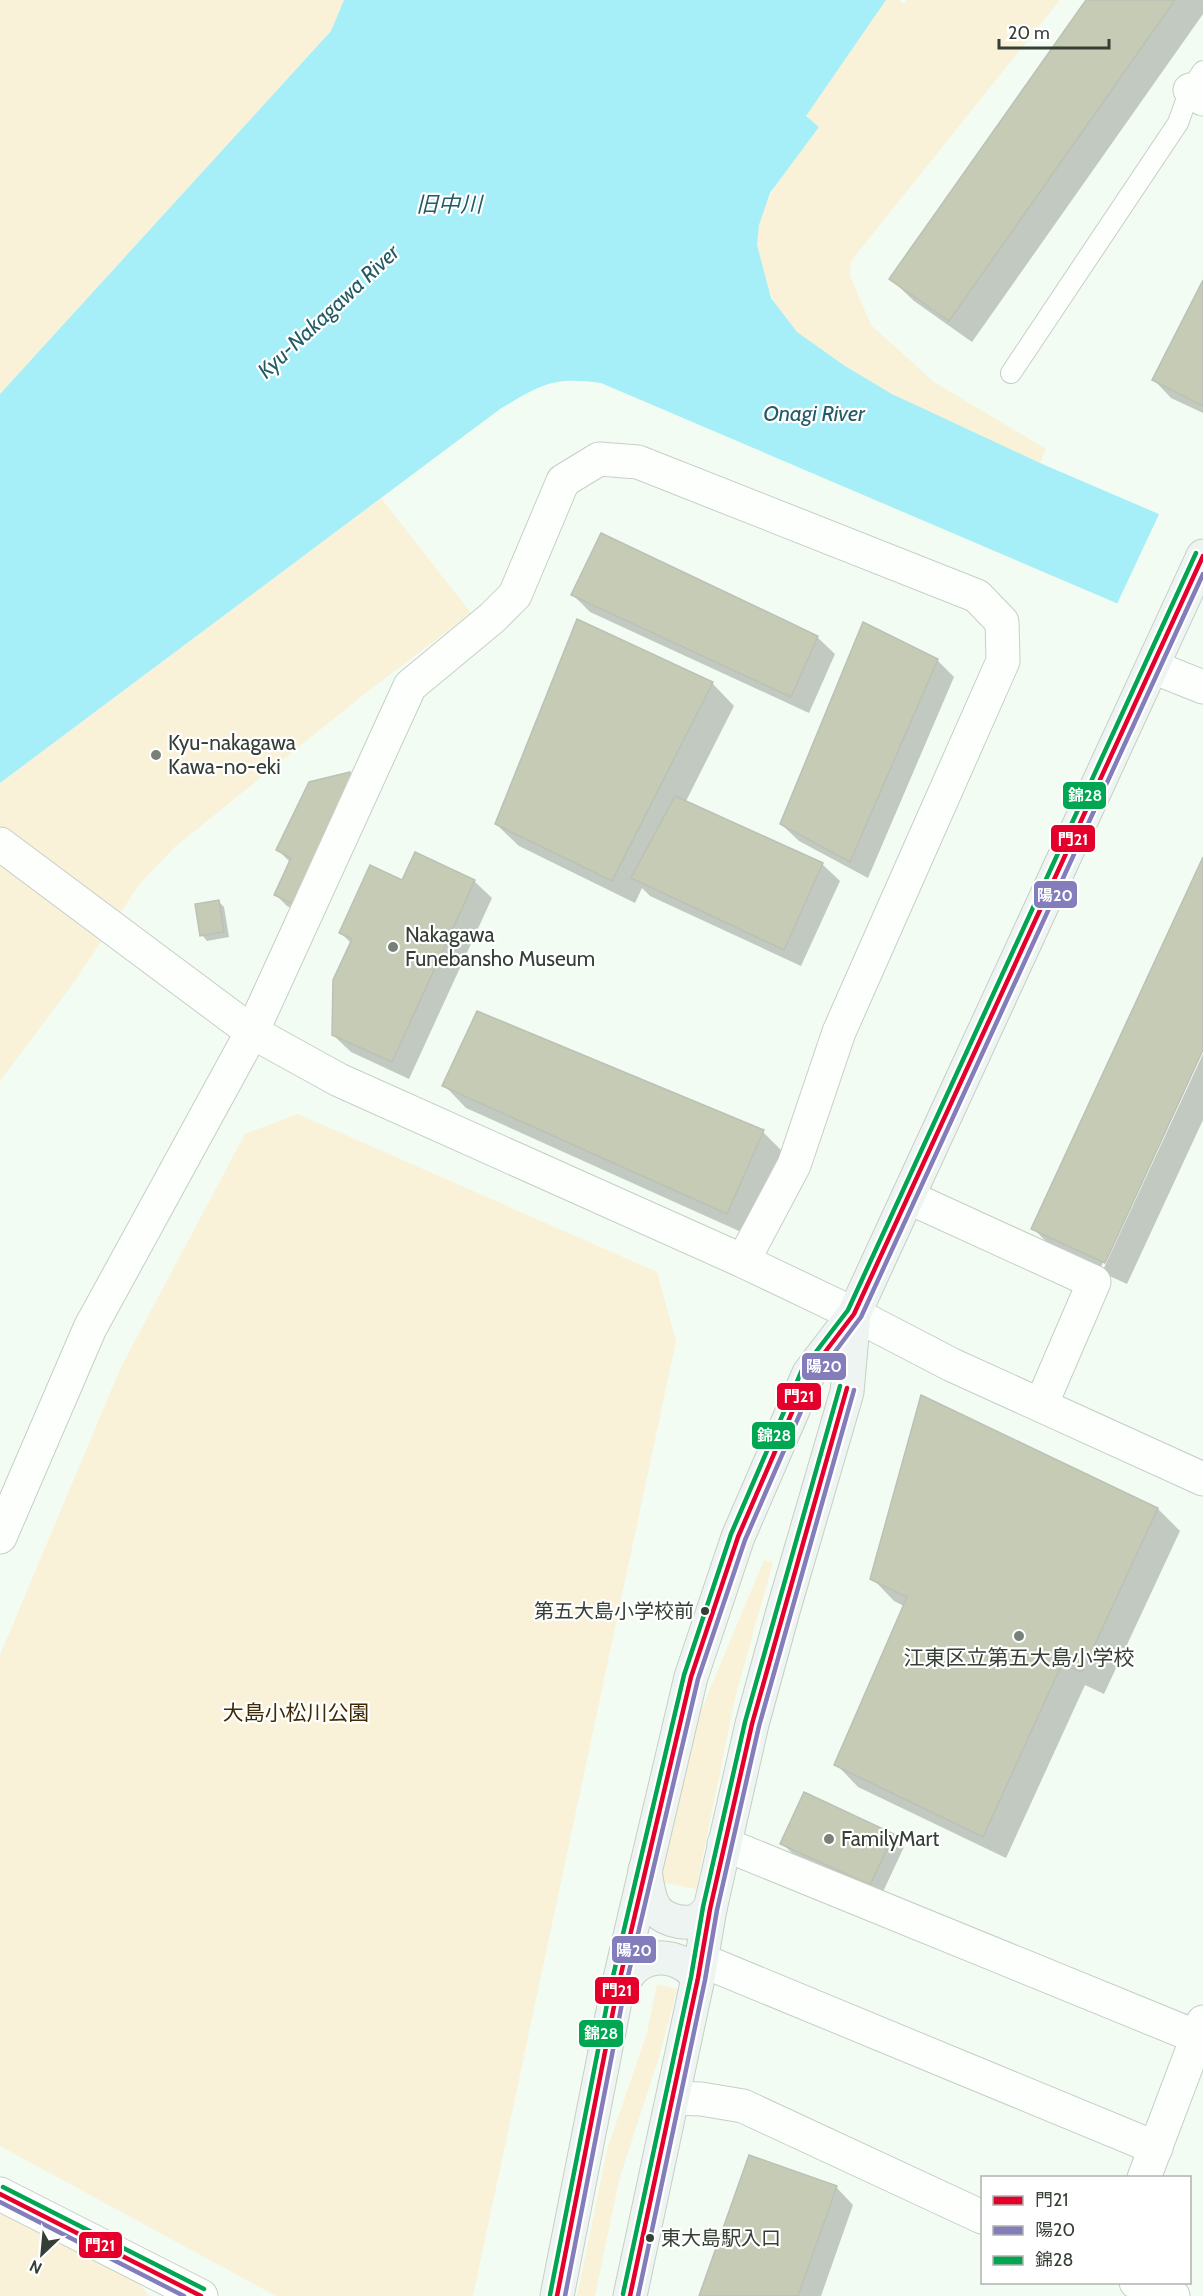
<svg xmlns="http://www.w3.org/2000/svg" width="1203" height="2296" font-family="Cabin,'Noto Sans JP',sans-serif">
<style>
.green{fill:#f9f2d9}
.water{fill:#a6eff8}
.pier{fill:#f2fcf2}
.shadow{fill:#0003}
.building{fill:#c5cbb4;stroke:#bcc1b6;stroke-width:1.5}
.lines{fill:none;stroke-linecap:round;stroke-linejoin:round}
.service-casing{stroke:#c6cfc6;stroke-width:22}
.minor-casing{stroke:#c6cfc6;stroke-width:35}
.tertiary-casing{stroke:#c6cfc6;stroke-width:35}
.secondary-casing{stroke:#c6cfc6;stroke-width:35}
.service{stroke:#fdfffd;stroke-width:20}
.minor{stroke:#fdfffd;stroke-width:33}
.tertiary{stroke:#fdfffd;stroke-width:33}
.secondary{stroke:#eef4f1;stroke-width:33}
.bus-1-casing{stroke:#fff;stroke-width:9}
.bus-2-casing{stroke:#fff;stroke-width:9}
.bus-3-casing{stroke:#fff;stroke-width:9}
.bus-1{stroke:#e4002b;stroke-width:4.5}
.bus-2{stroke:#837dbb;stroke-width:4.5}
.bus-3{stroke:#00a651;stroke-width:4.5}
.poi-dot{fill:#778177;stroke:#fff;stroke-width:2}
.bus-dot{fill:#353f35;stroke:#fff;stroke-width:2}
.labels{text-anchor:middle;stroke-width:4.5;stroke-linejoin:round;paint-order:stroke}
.bus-label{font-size:20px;fill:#353f35;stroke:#fff;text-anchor:end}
.poi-label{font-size:21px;fill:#353f35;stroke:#fff;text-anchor:start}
.park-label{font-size:21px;fill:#402c04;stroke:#fff}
.water-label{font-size:22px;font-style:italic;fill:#245c66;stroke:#fff}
.line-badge{stroke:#fff;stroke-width:2}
.badge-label{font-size:16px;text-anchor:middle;font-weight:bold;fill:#fff}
</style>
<rect width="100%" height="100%" fill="#f2fcf2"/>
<g class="green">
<path d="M0 0H344L331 31 0 394Z"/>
<path d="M886 0H899L904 4 907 0H1060L851 261 850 276 871 325 934 382 1046 449 1040 463C968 430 894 400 829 355 818 347 805 340 796 331 772 308 750 257 759 223 769 186 797 157 819 127L805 116Z"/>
<path d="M381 498 471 613 362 696 176 846 141 882 72 985 0 1081V783Z"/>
<path d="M298 1114 657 1272 676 1341 473 2296H276L0 2146V1655L121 1367 245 1134Z"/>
<path d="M764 1560 773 1563 736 1694 696 1889 660 1882 697 1720Z"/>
<path d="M657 1984 677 1989 660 2054 619 2180 595 2296H577L607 2150 647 2033Z"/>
<path d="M0 2207 125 2274 142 2287 149 2296H0Z"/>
</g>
<path class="water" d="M344 0H886L806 116 819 127 770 193 759 225 757 245 771 298 797 332 845 366 892 394 1040 463 1203 533V640L601 383C553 376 540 385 500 409L0 783V394L331 31Z"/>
<path class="pier" d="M1160 512 1203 530V643L1116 606Z"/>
<g class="shadow">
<path d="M1088 0H1203V14L972 342 914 301 891 279Z"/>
<path d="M1203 283V413L1171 398 1154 380Z"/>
<path d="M573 595 817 637 835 654 809 713 590 612Z"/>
<path d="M937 660 954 677 868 878 799 841 781 824Z"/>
<path d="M712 683 734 706 685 803 822 864 840 881 801 966 650 896 642 888 635 903 519 846 496 824Z"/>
<path d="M350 774 361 785 309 917 287 906 276 895 291 863 278 850Z"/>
<path d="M1203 860V1047L1100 1269 1103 1270 1203 1054V1120L1127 1284 1055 1251 1033 1228Z"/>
<path d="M474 881 492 898 409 1079 351 1052 333 1035 351 943 341 933 403 882Z"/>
<path d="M219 902 224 907 229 937 207 941 202 935Z"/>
<path d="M444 1085 763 1132 785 1154 750 1236 466 1108Z"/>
<path d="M1158 1509 1180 1531 1104 1694 1085 1685 1006 1858 858 1787 836 1764 904 1606 894 1601 872 1578Z"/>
<path d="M893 1835 904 1847 881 1896 794 1855 782 1843Z"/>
<path d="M836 2187 853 2205 821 2296H701Z"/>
</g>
<g class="building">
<path d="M1086 0H1175L949 321 889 279Z"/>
<path d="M1203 280V406L1152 380Z"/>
<path d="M601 533 818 636 791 697 571 595Z"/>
<path d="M577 619 713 682 612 881 495 824Z"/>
<path d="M863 622 938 659 850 862 780 824Z"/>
<path d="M350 772 349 797 297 906 274 895 291 858 276 850 309 782Z"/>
<path d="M675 796 823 863 784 950 631 878Z"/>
<path d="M415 852 475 880 392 1062 332 1035 333 980 352 939 339 933 370 865 402 880Z"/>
<path d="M1203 857V1050L1105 1263 1031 1229Z"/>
<path d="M219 900 224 932 200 936 195 904Z"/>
<path d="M477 1011 764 1130 727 1214 442 1086Z"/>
<path d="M921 1395 1158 1508 1082 1672 1062 1664 983 1837 834 1765 907 1597 870 1579Z"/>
<path d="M804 1792 894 1834 870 1885 780 1844Z"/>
<path d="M749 2155 837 2186 798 2296H699Z"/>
</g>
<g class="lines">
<defs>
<path id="service" d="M1011 373 1178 123 1190 90 1203 71"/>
<g id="minor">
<path d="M1190 90 1203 99"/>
<path d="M1153 667 1203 687"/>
<path d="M252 1032 410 686 492 618 515 595 563 481 599 459 638 462 977 596 1002 622 1003 661 839 1032 794 1165 743 1261"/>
<path d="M908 1197 1094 1282 1041 1405"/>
<path d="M854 1314 952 1365 1203 1479"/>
<path d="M724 1844 1197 2037"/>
<path d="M701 1960 1156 2148"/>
<path d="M673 2098 701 2099 743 2106 982 2217"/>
<path d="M1144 2178 1203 2022"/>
<path d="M1136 2282 1173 2296"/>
</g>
<g id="tertiary">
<path d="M0 844 252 1032 339 1080 743 1261 854 1314"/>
<path d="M0 1537 90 1328 252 1032"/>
<path d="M0 2194 201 2296"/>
</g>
<g id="secondary">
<path d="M645 1870C647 1883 648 1897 655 1908 662 1919 682 1925 695 1921 700 1919 706 1913 710 1909"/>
<path d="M617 1991C623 1983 630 1970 638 1965 659 1951 685 1959 698 1978"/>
<path d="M557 2296 617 1991 691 1677 738 1537 809 1373 854 1314 1203 556"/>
<path d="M630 2296 698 1978 710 1909 752 1724 783 1611 847 1392 854 1314"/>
</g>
</defs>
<use href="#service" class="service-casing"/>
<use href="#minor" class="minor-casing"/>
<use href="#tertiary" class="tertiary-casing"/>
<use href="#secondary" class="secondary-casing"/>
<use href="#service" class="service"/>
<use href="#minor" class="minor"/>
<use href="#tertiary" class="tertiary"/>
<use href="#secondary" class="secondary"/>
<defs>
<g id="bus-1">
<path d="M0 2194 201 2296"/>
<path d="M557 2296 617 1991 691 1677 738 1537 809 1373 854 1314 1203 556"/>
<path d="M630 2296 698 1978 710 1909 752 1724 847 1388"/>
</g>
<g id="bus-2">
<path d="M0 2202 184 2296"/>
<path d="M565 2296 624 1993 698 1679 745 1540 816 1377 861 1317 1203 574"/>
<path d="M638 2296 705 1980 717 1910 759 1726 854 1390"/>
</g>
<g id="bus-3">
<path d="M3 2187 204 2289"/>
<path d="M623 2294 691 1977 703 1907 745 1722 840 1386"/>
<path d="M550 2295 610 1989 684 1675 731 1534 802 1370 848 1310 1196 553"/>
</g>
</defs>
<use href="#bus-1" class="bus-1-casing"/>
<use href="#bus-2" class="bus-2-casing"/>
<use href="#bus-3" class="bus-3-casing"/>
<use href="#bus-1" class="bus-1"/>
<use href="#bus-2" class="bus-2"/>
<use href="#bus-3" class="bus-3"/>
</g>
<g class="poi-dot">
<circle cx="156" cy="755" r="6"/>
<circle cx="393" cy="947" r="6"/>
<circle cx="1019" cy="1636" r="6"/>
<circle cx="829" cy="1839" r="6"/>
</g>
<g class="bus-dot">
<circle cx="705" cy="1611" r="5"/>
<circle cx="650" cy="2238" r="5"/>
</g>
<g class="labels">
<g class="bus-label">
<text x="694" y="1618">第五大島小学校前</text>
<text x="661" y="2245" text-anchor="start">東大島駅入口</text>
</g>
<g class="poi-label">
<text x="168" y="750">Kyu-nakagawa<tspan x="168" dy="24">Kawa-no-eki</tspan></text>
<text x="405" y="942">Nakagawa<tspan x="405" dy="24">Funebansho Museum</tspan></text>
<text x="1019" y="1665" text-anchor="middle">江東区立第五大島小学校</text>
<text x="841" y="1846">FamilyMart</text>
</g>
<g class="park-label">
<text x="296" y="1720">大島小松川公園</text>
</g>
<g class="water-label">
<text x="449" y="212">旧中川</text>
<text transform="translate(328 311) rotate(-43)" y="8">Kyu-Nakagawa River</text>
<text x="814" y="421">Onagi River</text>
</g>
</g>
<g class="line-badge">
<rect x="1062" y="781" width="45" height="29" rx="6" fill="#00a651"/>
<rect x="1050" y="824" width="46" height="29" rx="6" fill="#e4002b"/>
<rect x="1033" y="880" width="45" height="29" rx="6" fill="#837dbb"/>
<rect x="801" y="1352" width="46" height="29" rx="6" fill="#837dbb"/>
<rect x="776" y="1382" width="46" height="29" rx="6" fill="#e4002b"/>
<rect x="751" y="1421" width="45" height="29" rx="6" fill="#00a651"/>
<rect x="611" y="1935" width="46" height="29" rx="6" fill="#837dbb"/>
<rect x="594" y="1976" width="46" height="29" rx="6" fill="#e4002b"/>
<rect x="578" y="2019" width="46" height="29" rx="6" fill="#00a651"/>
<rect x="78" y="2231" width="45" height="28" rx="6" fill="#e4002b"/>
</g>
<g class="badge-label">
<text x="1085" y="801">錦28</text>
<text x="1073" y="845">門21</text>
<text x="1055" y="901">陽20</text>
<text x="824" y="1372">陽20</text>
<text x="799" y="1402">門21</text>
<text x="774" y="1441">錦28</text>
<text x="634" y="1956">陽20</text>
<text x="617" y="1996">門21</text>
<text x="601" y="2039">錦28</text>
<text x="100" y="2251">門21</text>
</g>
<rect x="981" y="2176" width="210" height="108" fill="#ffffff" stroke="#aeb2ae" stroke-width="1.5"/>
<rect x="993" y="2196" width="30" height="9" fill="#e4002b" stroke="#aeb2ae" stroke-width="1.5"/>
<text x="1035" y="2206" font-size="18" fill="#353f35">門21</text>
<rect x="993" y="2226" width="30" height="9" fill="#837dbb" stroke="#aeb2ae" stroke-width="1.5"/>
<text x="1035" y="2236" font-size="18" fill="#353f35">陽20</text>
<rect x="993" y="2256" width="30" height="9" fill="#00a651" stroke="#aeb2ae" stroke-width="1.5"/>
<text x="1035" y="2266" font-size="18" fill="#353f35">錦28</text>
<g transform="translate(42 2254) rotate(206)" stroke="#ffffff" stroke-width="4.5" paint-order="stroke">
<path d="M0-4.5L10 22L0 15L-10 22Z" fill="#353f35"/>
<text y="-9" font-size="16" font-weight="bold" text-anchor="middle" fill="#353f35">N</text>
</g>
<path d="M999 39v9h110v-9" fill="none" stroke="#353f35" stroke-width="3"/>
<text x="1008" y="39" font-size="18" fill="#353f35" stroke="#ffffff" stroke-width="4.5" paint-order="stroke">20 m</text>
</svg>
